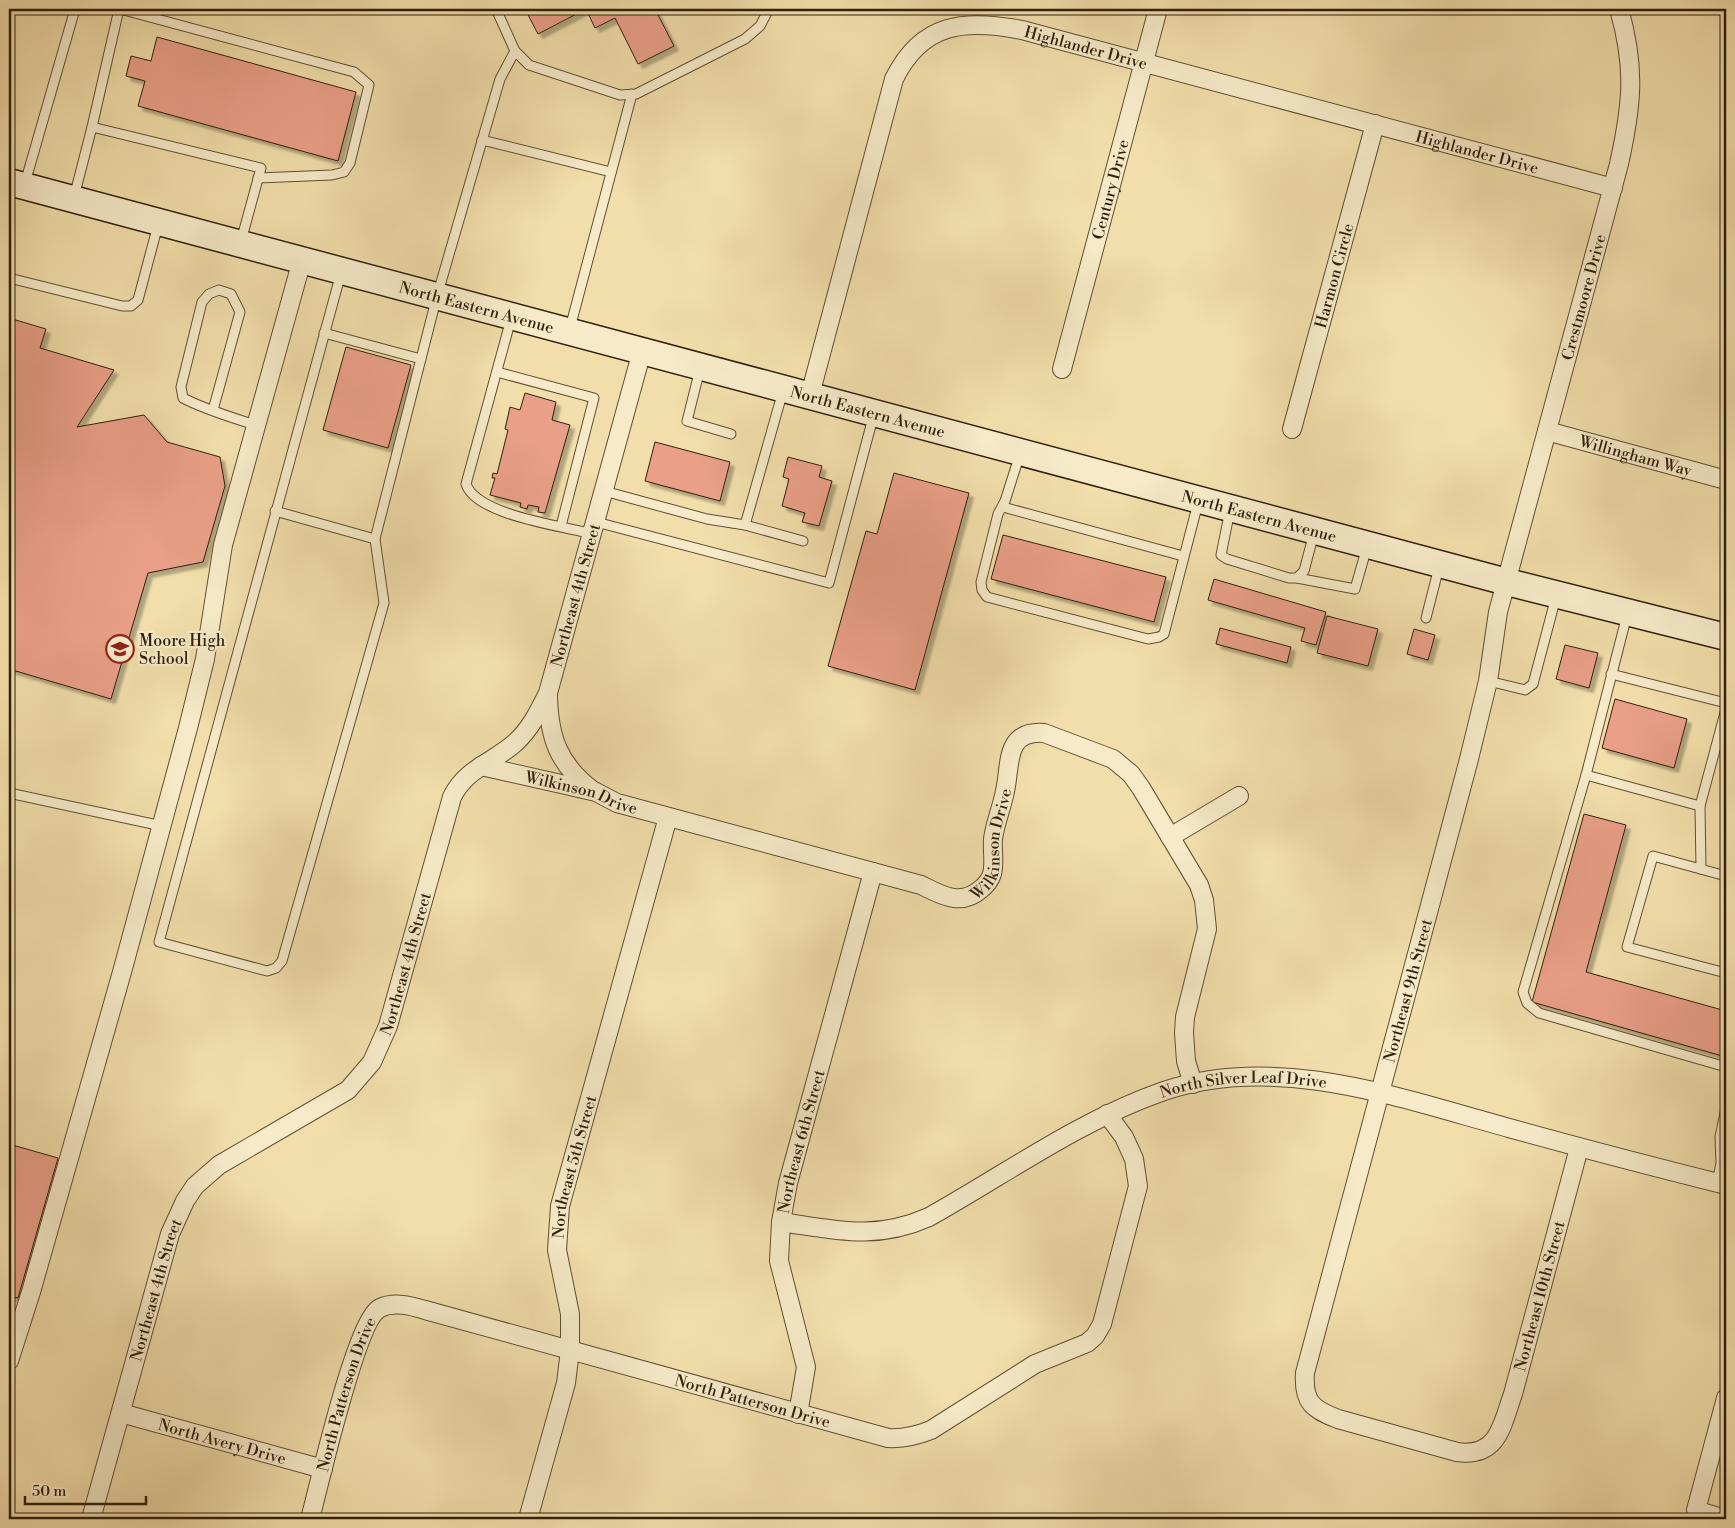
<svg xmlns="http://www.w3.org/2000/svg" width="1735" height="1528" font-family="'Libre Bodoni',serif">
<style>
.building{fill:#e99f88;stroke:#301f0d;filter:url(#shadow)}
.lines{fill:none;stroke-linecap:round;stroke-linejoin:round}
.service-casing{stroke:#604f34;stroke-width:11}
.minor-casing{stroke:#604f34;stroke-width:20}
.secondary-casing{stroke:#301f0d;stroke-width:29}
.service{stroke:#f6eac8;stroke-width:9}
.minor{stroke:#f6eac8;stroke-width:18}
.secondary{stroke:#f6eac8;stroke-width:26}
.labels{text-anchor:middle;stroke-width:4.5;stroke-linejoin:round;paint-order:stroke}
.street-label{font-size:16px;fill:#301f0d;stroke:#f6eac8}
.poi-label{font-size:16px;fill:#301f0d;stroke:#f6eac8;text-anchor:start}
</style>
<defs>
<filter id="shadow"><feDropShadow dx="4.5" dy="4.5" stdDeviation="1" flood-color="#0004"/></filter>
</defs>
<rect width="100%" height="100%" fill="#f1deaa"/>
<filter id="stains"><feTurbulence type="fractalNoise" baseFrequency=".004" numOctaves="4"/><feColorMatrix values="0 0 0 0 .2 0 0 0 0 .09 0 0 0 0 .02 0 0 0 .5 -.17"/></filter>
<radialGradient id="worn" r=".72"><stop offset=".6" stop-color="#630" stop-opacity="0"/><stop offset="1" stop-color="#630" stop-opacity=".3"/></radialGradient>
<g class="building">
<path d="M525 9H655L674 46 638 64 615 18 595 28 586 9 538 34Z"/>
<path d="M157 37 356 92 338 161 138 106 145 81 126 76 131 56 151 61Z"/>
<path d="M9 318 46 329 40 348 114 370 77 427 144 415 167 442 220 457 225 486 203 562 148 573 111 699 9 669Z"/>
<path d="M346 347 411 365 388 448 323 430Z"/>
<path d="M525 393 556 402 552 420 570 425 545 513 538 512 539 507 528 505 527 509 520 507 521 503 490 495 495 478H492L493 473 497 474 508 430 505 429 510 407 520 410Z"/>
<path d="M655 442 730 462 720 501 645 481Z"/>
<path d="M788 457 822 466 819 477 832 481 819 526 802 522 805 513 782 506 789 479 783 477Z"/>
<path d="M894 473 969 493 915 690 828 666 866 531 877 534Z"/>
<path d="M1003 535 1166 577 1154 622 991 579Z"/>
<path d="M1214 579 1326 612 1316 645 1301 641 1305 628 1208 600Z"/>
<path d="M1327 616 1378 629 1368 666 1317 653Z"/>
<path d="M1220 628 1291 647 1287 663 1216 644Z"/>
<path d="M1414 629 1435 635 1428 660 1407 654Z"/>
<path d="M1565 645 1598 653 1589 688 1556 679Z"/>
<path d="M1615 699 1687 719 1674 768 1602 748Z"/>
<path d="M1584 814 1626 825 1586 972 1726 1011V1057L1532 1002Z"/>
<path d="M9 1144 58 1158 18 1298 9 1296Z"/>
</g>
<g class="lines">
<defs>
<g id="service">
<path d="M120 9 354 72 369 85 350 163 344 172 332 175 258 178"/>
<path d="M496 9 515 51 529 65 620 95 636 94 745 39 760 26 769 9"/>
<path d="M92 127 119 9"/>
<path d="M482 140 611 172"/>
<path d="M25 183 75 9"/>
<path d="M74 197 92 127 261 168 241 241"/>
<path d="M341 273 159 942 267 971 276 968 282 961 384 603 375 539 437 296 500 79 515 51"/>
<path d="M9 278 122 306H131L138 300 158 225"/>
<path d="M511 319 466 484C476 515 562 526 593 534"/>
<path d="M570 328 632 94"/>
<path d="M324 333 421 359"/>
<path d="M700 369 687 421 731 434"/>
<path d="M497 372 594 398 561 526"/>
<path d="M213 410 240 312 231 294 219 290 209 294 202 302 181 387 183 398C206 410 231 417 255 425"/>
<path d="M1020 454 1005 501 998 514 981 582 982 590 987 597 1148 639 1159 637 1164 634 1198 503"/>
<path d="M604 491 707 519 745 525 783 391"/>
<path d="M1003 507 1183 556"/>
<path d="M1230 510 1221 555 1227 559 1289 578H1297L1304 571 1314 533"/>
<path d="M275 511 375 539"/>
<path d="M596 522 829 583 874 414"/>
<path d="M745 525 803 541"/>
<path d="M1297 578 1355 589 1367 547"/>
<path d="M1627 615 1586 775 1700 806 1726 709"/>
<path d="M1426 618 1439 567"/>
<path d="M1611 674 1726 703"/>
<path d="M1488 681 1525 690 1533 684 1556 597"/>
<path d="M1586 775 1523 992 1527 1003 1539 1013 1726 1067"/>
<path d="M9 793 162 826"/>
<path d="M1700 806 1701 869"/>
<path d="M1726 876 1653 856 1627 947 1726 973"/>
<path d="M1717 1183 1721 1163 1720 1137 1726 1108"/>
</g>
<g id="minor">
<path id="s1" d="M1062 369 1158 9"/>
<path id="s2" d="M810 395 894 79C922 22 965 19 1022 30L1613 188"/>
<path id="s3" d="M1292 429 1375 124"/>
<path id="s4" d="M1547 431 1726 480"/>
<path d="M548 696C549 737 558 764 592 790"/>
<path id="s5" d="M481 766 570 786 596 792 617 803 921 885C941 895 961 907 981 889 986 885 990 880 992 874 995 863 992 851 993 839 995 823 1002 807 1005 791 1011 765 1004 730 1044 733L1113 759 1131 774 1141 788 1199 885 1204 900 1207 929 1185 1017 1184 1033 1186 1061 1193 1084"/>
<path d="M1170 837 1239 796"/>
<path id="s6" d="M1579 1148 1513 1394C1502 1424 1499 1458 1457 1452L1338 1419C1312 1409 1303 1402 1305 1373L1468 763 1488 681 1498 612 1619 164C1632 105 1636 68 1619 9"/>
<path id="s7" d="M781 1222C836 1230 875 1241 929 1217 1006 1174 1080 1120 1164 1091 1278 1053 1399 1098 1509 1128 1581 1148 1654 1167 1726 1185"/>
<path d="M9 1361 31 1292 122 972 188 728 205 659 223 545 302 260"/>
<path id="s8" d="M121 1413 323 1469"/>
<path id="s9" d="M798 1414 806 1367 779 1261 781 1222 788 1183 873 872"/>
<path id="s10" d="M91 1519 170 1234 185 1201 195 1186 219 1165 348 1090 372 1062 388 1026 452 797C466 768 493 763 516 742 531 728 539 711 548 693L642 351"/>
<path id="s11" d="M310 1519C319 1486 356 1320 380 1308 394 1301 412 1306 425 1310L888 1438C904 1439 916 1436 931 1430L1035 1364 1087 1343 1095 1336 1102 1324 1138 1186 1134 1159 1124 1137 1107 1114"/>
<path id="s12" d="M528 1519 566 1383 570 1350V1314L557 1250 560 1206 668 817"/>
<path d="M1725 1519 1696 1510 1726 1398"/>
</g>
<g id="secondary">
<path id="s13" d="M9 182 1507 582 1726 637"/>
</g>
</defs>
<use href="#service" class="service-casing"/>
<use href="#minor" class="minor-casing"/>
<use href="#secondary" class="secondary-casing"/>
<use href="#service" class="service"/>
<use href="#minor" class="minor"/>
<use href="#secondary" class="secondary"/>
</g>
<defs>
<symbol id="school-ring" viewBox="-11 -11 22 22"><circle r="9.5" fill="#f6eac8" stroke="#8f2418" stroke-width="1.5"/><path d="M0-5L7-2L0 1L-7-2ZM-4 1L0 2.5L4 1V4Q0 6-4 4Z" fill="#8f2418"/></symbol>
</defs>
<g fill-rule="evenodd">
<use href="#school-ring" x="104" y="633" width="32" height="32"/>
</g>
<g class="labels">
<g class="street-label">
<text dy="6" stroke="none"><textPath href="#s2" startOffset="544">Highlander Drive</textPath></text>
<text dy="6" stroke="none"><textPath href="#s2" startOffset="949">Highlander Drive</textPath></text>
<text dy="6" stroke="none"><textPath href="#s1" startOffset="186">Century Drive</textPath></text>
<text dy="6" stroke="none"><textPath href="#s3" startOffset="159">Harmon Circle</textPath></text>
<text dy="6" stroke="none"><textPath href="#s6" startOffset="1644">Crestmoore Drive</textPath></text>
<text dy="6" stroke="none"><textPath href="#s13" startOffset="484">North Eastern Avenue</textPath></text>
<text dy="6" stroke="none"><textPath href="#s13" startOffset="889">North Eastern Avenue</textPath></text>
<text dy="6" stroke="none"><textPath href="#s4" startOffset="92">Willingham Way</textPath></text>
<text dy="6" stroke="none"><textPath href="#s13" startOffset="1294">North Eastern Avenue</textPath></text>
<text dy="6" stroke="none"><textPath href="#s10" startOffset="1091">Northeast 4th Street</textPath></text>
<text dy="6" stroke="none"><textPath href="#s5" startOffset="104">Wilkinson Drive</textPath></text>
<text dy="6" stroke="none"><textPath href="#s5" startOffset="569">Wilkinson Drive</textPath></text>
<text dy="6" stroke="none"><textPath href="#s10" startOffset="672">Northeast 4th Street</textPath></text>
<text dy="6" stroke="none"><textPath href="#s6" startOffset="928">Northeast 9th Street</textPath></text>
<text dy="6" stroke="none"><textPath href="#s7" startOffset="498">North Silver Leaf Drive</textPath></text>
<text dy="6" stroke="none"><textPath href="#s9" startOffset="279">Northeast 6th Street</textPath></text>
<text dy="6" stroke="none"><textPath href="#s12" startOffset="361">Northeast 5th Street</textPath></text>
<text dy="6" stroke="none"><textPath href="#s10" startOffset="238">Northeast 4th Street</textPath></text>
<text transform="translate(1539 1296) rotate(-75)" y="6">Northeast 10th Street</text>
<text dy="6" stroke="none"><textPath href="#s11" startOffset="130">North Patterson Drive</textPath></text>
<text dy="6" stroke="none"><textPath href="#s11" startOffset="610">North Patterson Drive</textPath></text>
<text dy="6" stroke="none"><textPath href="#s8" startOffset="105">North Avery Drive</textPath></text>
</g>
<g class="poi-label">
<text x="139" y="646">Moore High<tspan x="139" dy="18">School</tspan></text>
</g>
</g>
<rect width="1735" height="1528" fill="none" stroke="#f1deaa" stroke-width="30"/>
<rect x="10" y="10" width="1715" height="1508" fill="none" stroke="#301f0d" stroke-width="2.5"/>
<rect x="15" y="15" width="1705" height="1498" fill="none" stroke="#301f0d"/>
<path d="M25 1496v8h121v-8" fill="none" stroke="#301f0d" stroke-width="2.5"/>
<text x="32" y="1496" font-size="15" fill="#301f0d" stroke="#f6eac8" stroke-width="4" paint-order="stroke">50 m</text>
<rect width="100%" height="100%" filter="url(#stains)"/>
<rect width="100%" height="100%" fill="url(#worn)"/>
</svg>
